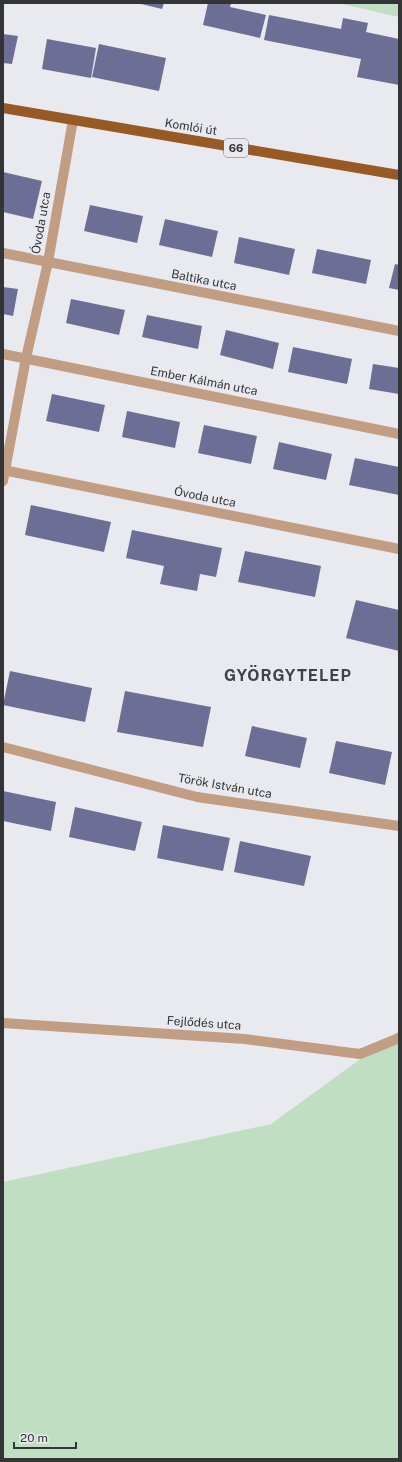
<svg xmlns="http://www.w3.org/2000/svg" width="402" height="1462" font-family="'Public Sans',sans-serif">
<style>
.green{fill:#c0dec2}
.building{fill:#6c6e96}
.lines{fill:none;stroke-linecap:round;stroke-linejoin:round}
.minor{stroke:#c09d83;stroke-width:10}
.primary{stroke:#985a25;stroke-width:10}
.labels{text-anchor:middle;stroke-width:4;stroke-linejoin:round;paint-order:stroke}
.shield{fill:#e9eaef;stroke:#6a6b6e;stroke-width:1}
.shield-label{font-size:11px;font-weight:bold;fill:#343436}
.street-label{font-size:12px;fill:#343436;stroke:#e9eaef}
.district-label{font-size:16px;font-weight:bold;letter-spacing:1px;fill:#414245;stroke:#e9eaef}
</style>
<rect width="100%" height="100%" fill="#e9eaef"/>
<g class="green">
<path d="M338 3H399V17Z"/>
<path d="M399 1031V1459H3V1182L271 1124Z"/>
</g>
<g class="building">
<path d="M137 3H164L162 9Z"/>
<path d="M208 3H231L230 7 266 15 260 38 203 25Z"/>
<path d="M269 15 341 29 343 18 368 23 366 32 399 39V85L357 77 361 59 264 40Z"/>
<path d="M3 34 18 36 12 64 3 63Z"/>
<path d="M47 39 96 48 91 78 42 69Z"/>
<path d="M99 44 166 58 159 91 92 77Z"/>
<path d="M3 172 42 181 33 219 3 212Z"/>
<path d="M90 205 143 216 137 243 84 231Z"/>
<path d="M165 219 218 231 212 257 159 245Z"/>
<path d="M239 237 295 249 289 275 234 263Z"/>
<path d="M317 249 371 260 366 284 312 273Z"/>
<path d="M395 264 399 265V290L389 288Z"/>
<path d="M3 287 18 289 13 316 3 314Z"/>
<path d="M71 299 125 310 119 335 66 323Z"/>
<path d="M147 315 202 326 198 349 142 337Z"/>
<path d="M226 330 279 343 273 369 220 355Z"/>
<path d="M293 347 352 359 347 384 288 372Z"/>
<path d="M373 364 399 368V394L369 389Z"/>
<path d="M52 394 105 405 99 432 46 421Z"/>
<path d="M127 411 180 422 175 448 122 437Z"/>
<path d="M204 425 257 436 251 464 198 453Z"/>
<path d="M279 442 332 454 326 480 273 469Z"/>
<path d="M355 458 399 467V495L349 485Z"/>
<path d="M31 505 111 522 104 552 25 535Z"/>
<path d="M132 530 222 548 216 577 200 574 197 591 160 584 164 566 126 558Z"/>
<path d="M245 551 321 566 315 597 238 582Z"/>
<path d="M356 600 399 610V651L346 638Z"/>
<path d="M10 671 92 688 85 722 3 705Z"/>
<path d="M125 691 211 707 203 747 117 732Z"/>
<path d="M252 726 307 738 300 768 245 756Z"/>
<path d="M336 741 392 752 385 785 329 773Z"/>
<path d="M3 791 56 802 51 831 3 821Z"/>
<path d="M75 807 142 822 135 851 69 837Z"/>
<path d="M163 825 230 838 223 871 157 858Z"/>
<path d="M240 841 311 856 304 886 234 872Z"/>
</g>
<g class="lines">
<g class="minor">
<path d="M3 253 399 331"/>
<path d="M3 354 399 434"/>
<path d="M3 470 399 549"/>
<path d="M3 481 26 358 48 262 73 120"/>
<path d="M3 747 197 797 399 826"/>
<path d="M3 1023 245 1039 360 1054 399 1038"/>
</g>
<path class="primary" d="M3 108 399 175"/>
</g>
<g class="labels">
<rect class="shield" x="224" y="139" width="24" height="18" rx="3"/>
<g class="shield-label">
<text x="236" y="152">66</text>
</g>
<g class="street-label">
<text transform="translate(191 127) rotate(9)" y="4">Komlói út</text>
<text transform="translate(41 223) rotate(-80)" y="4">Óvoda utca</text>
<text transform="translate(204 280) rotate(11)" y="4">Baltika utca</text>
<text transform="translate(204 381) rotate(11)" y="4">Ember Kálmán utca</text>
<text transform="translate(205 497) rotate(11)" y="4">Óvoda utca</text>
<text transform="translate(225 786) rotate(10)" y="4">Török István utca</text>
<text transform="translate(204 1023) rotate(4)" y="4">Fejlődés utca</text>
</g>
<g class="district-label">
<text x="288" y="681">GYÖRGYTELEP</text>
</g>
</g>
<rect width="402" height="1462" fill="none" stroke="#343436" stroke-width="8"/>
<path d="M14 1442v6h62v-6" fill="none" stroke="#343436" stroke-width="2"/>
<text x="20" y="1442" font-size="12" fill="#343436" stroke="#e9eaef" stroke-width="3" paint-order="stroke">20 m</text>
</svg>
